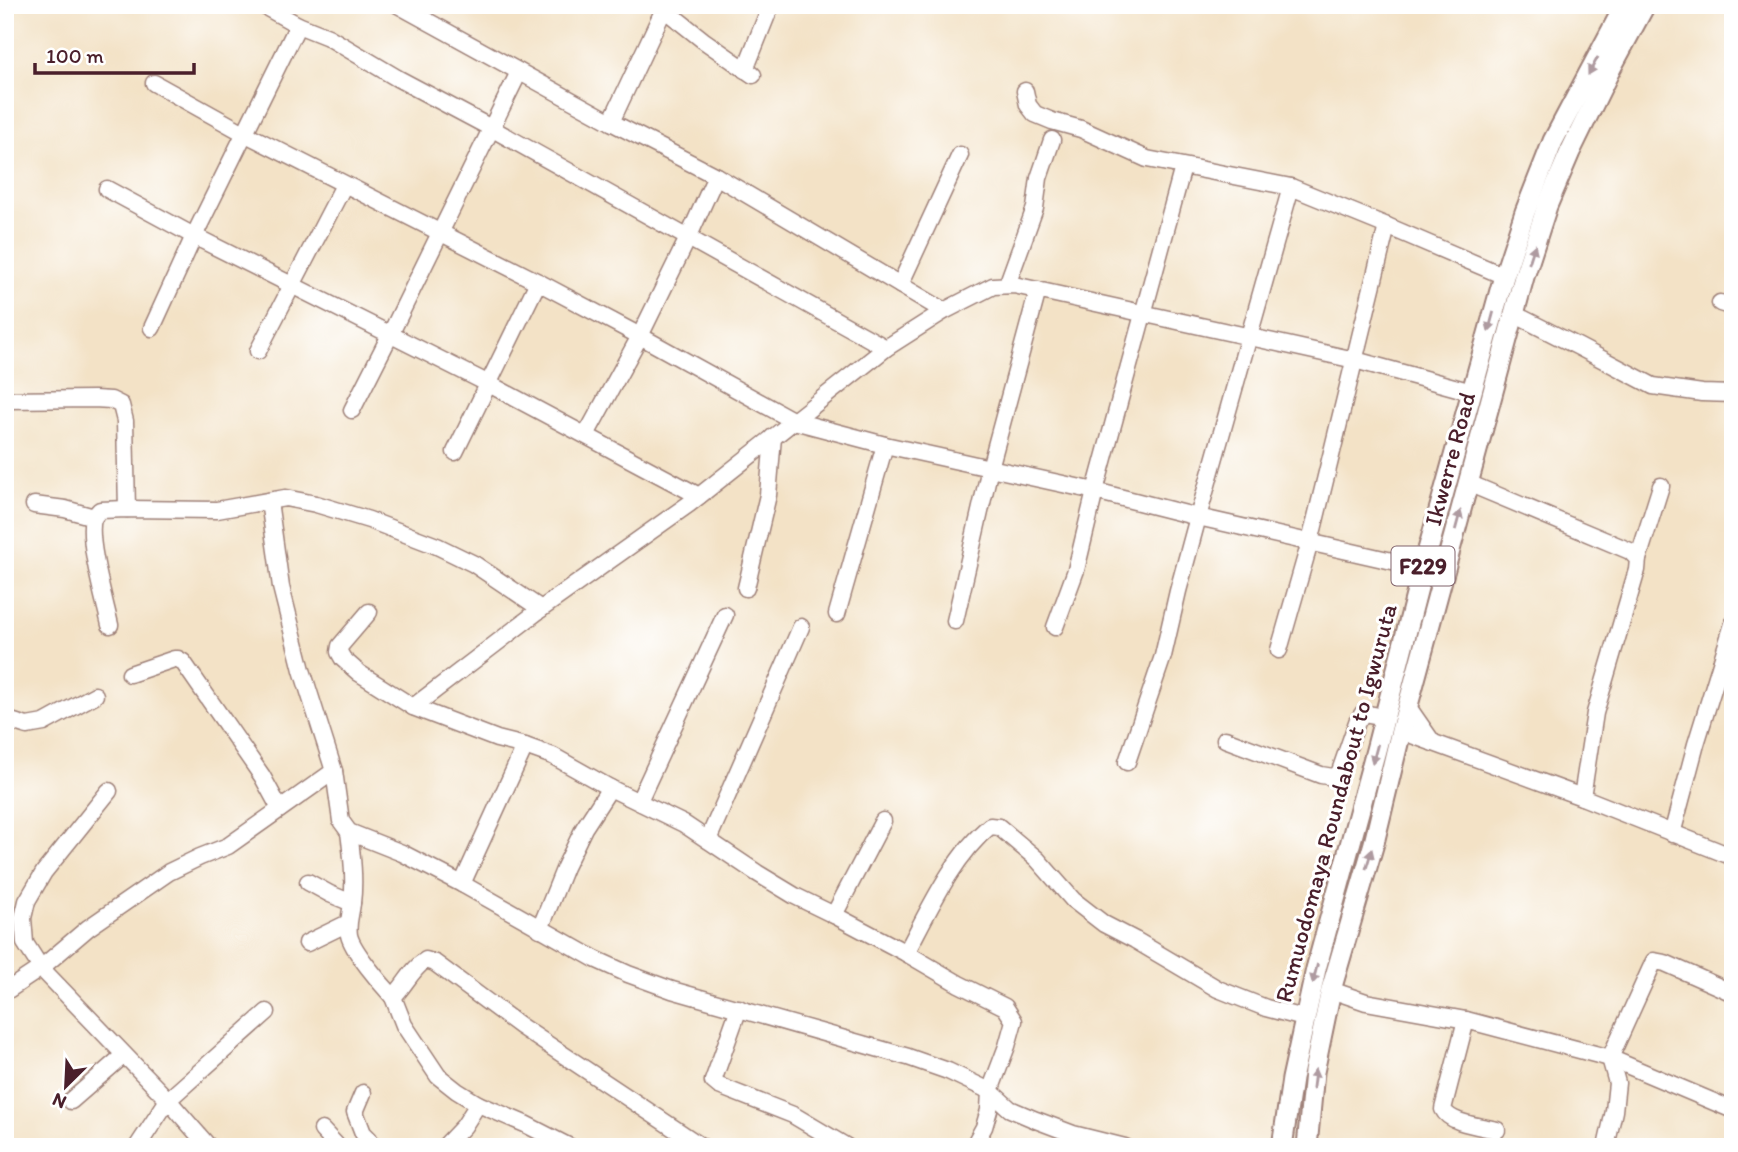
<svg xmlns="http://www.w3.org/2000/svg" width="1738" height="1152" font-family="Itim,sans-serif">
<style>
.lines{fill:none;stroke-linecap:round;stroke-linejoin:round}
.minor-casing{stroke:#9e8078;stroke-width:19}
.major-casing{stroke:#9e8078;stroke-width:23}
.minor{stroke:#fff;stroke-width:16}
.major{stroke:#fff;stroke-width:19}
.oneway{fill:#ae9aa0}
.labels{text-anchor:middle;stroke-width:6;stroke-linejoin:round;paint-order:stroke}
.shield{fill:#fff;stroke:#80626b;stroke-width:2}
.shield-label{font-size:23px;font-weight:bold;fill:#4a1f2b}
.street-label{font-size:24px;fill:#4a1f2b;stroke:#fff}
</style>
<rect width="100%" height="100%" fill="#fff"/>
<filter id="ink" filterUnits="userSpaceOnUse"><feTurbulence type="fractalNoise" baseFrequency=".0143" numOctaves="2"/><feDisplacementMap in="SourceGraphic" scale="14" xChannelSelector="R" yChannelSelector="G"/><feConvolveMatrix kernelMatrix="1 2 1 2 8 2 1 2 1" color-interpolation-filters="sRGB"/></filter>
<filter id="wash" filterUnits="userSpaceOnUse"><feTurbulence type="fractalNoise" baseFrequency=".00686" numOctaves="4" result="noise"/><feDisplacementMap in="SourceGraphic" scale="28" xChannelSelector="R" yChannelSelector="G"/><feGaussianBlur stdDeviation="1.57" result="paint"/><feColorMatrix in="noise" values="0 0 0 0 0 0 0 0 0 0 0 0 0 0 0 0 0 1.4 0 .05"/><feComposite in="paint" operator="in"/></filter>
<g filter="url(#wash)">
<rect width="100%" height="100%" fill="#f3e2c6"/>
</g>
<g filter="url(#ink)">
<g class="lines">
<defs>
<g id="minor">
<path d="M262 5 298 25 328 37 397 78 491 128 886 348"/>
<path d="M398 5 611 122 716 176 944 311"/>
<path d="M659 5 703 40 753 75"/>
<path d="M745 70 771 5"/>
<path d="M154 83 244 133 538 282 640 336 794 421 885 445 1095 491 1198 517 1423 568"/>
<path d="M1025 91 1028 105 1035 114 1052 121 1081 129 1147 159 1291 187 1387 226 1504 276"/>
<path d="M611 122 664 9"/>
<path d="M107 189 194 236 489 384 699 496"/>
<path d="M900 285 960 155"/>
<path d="M1007 285 1035 208 1039 178 1052 140"/>
<path d="M1720 303 1733 307"/>
<path d="M1514 314 1579 347 1653 386 1702 393 1733 394"/>
<path d="M152 328 194 236 298 25"/>
<path d="M258 351 344 185"/>
<path d="M5 400 94 399 111 400 121 405 125 421 127 509"/>
<path d="M352 410 390 335 519 72"/>
<path d="M586 435 640 336 688 238 716 176"/>
<path d="M455 452 538 282"/>
<path d="M1468 483 1630 551 1638 559 1637 570 1595 713 1582 797"/>
<path d="M269 501 281 587 302 670 334 771 341 821 349 832 402 853 462 884 595 959 628 974 672 990 908 1057 948 1071 990 1091 1010 1109 1036 1120 1073 1134 1125 1147"/>
<path d="M34 505 65 509 94 517"/>
<path d="M1638 559 1661 486"/>
<path d="M746 588 768 495 773 437"/>
<path d="M369 612 340 646 339 652 343 659 359 673 413 707 497 739 525 746 553 756 610 788 684 824 757 873 795 896 834 915 906 953 959 984 1005 1007 1014 1021 1007 1046 990 1091 989 1110 984 1127 973 1147"/>
<path d="M837 614 885 445"/>
<path d="M955 621 990 468 1038 290"/>
<path d="M110 625C105 602 87 540 93 519 95 515 97 513 100 510L127 509 217 510 285 498 316 504 369 520 437 546 474 564 541 609"/>
<path d="M1055 627 1076 570 1095 491 1183 167"/>
<path d="M1279 650 1310 542 1387 226"/>
<path d="M130 674 174 659H178L183 662 262 776 280 809"/>
<path d="M413 707 541 609 689 504 886 348 944 311 993 286 1014 285 1355 360 1472 392"/>
<path d="M1408 707 1433 743"/>
<path d="M5 719 27 726 44 723 95 695"/>
<path d="M1401 731 1582 797 1733 857"/>
<path d="M1225 739 1321 775 1333 777 1339 774 1357 722 1363 713 1385 717"/>
<path d="M1127 762 1163 656 1178 591 1198 517 1291 187"/>
<path d="M109 791 44 872 27 901 23 918 25 943 41 968 168 1100 209 1147"/>
<path d="M639 801 725 615"/>
<path d="M349 832C352 855 355 880 352 903 351 914 347 923 349 935 352 950 381 984 393 997 405 986 412 968 426 960L435 963 520 1026 702 1147"/>
<path d="M1672 834 1696 744 1733 624"/>
<path d="M708 840 801 627"/>
<path d="M308 882 330 894 352 903"/>
<path d="M462 884 525 746"/>
<path d="M834 915 883 821"/>
<path d="M540 929 565 867 584 828 610 788"/>
<path d="M307 943 348 923"/>
<path d="M906 953C928 912 953 856 990 826L999 827 1037 859 1073 900 1104 924 1135 940 1218 989 1266 1008 1304 1018"/>
<path d="M1331 990 1366 1002 1466 1020 1610 1058 1733 1110"/>
<path d="M5 992 41 968 88 928 169 872 200 857 228 846 334 771"/>
<path d="M393 997 404 1025 438 1076 457 1091 478 1104 525 1124 570 1147"/>
<path d="M739 1008 713 1081 719 1086 793 1115 847 1147"/>
<path d="M1466 1020 1443 1109C1450 1124 1481 1126 1497 1130"/>
<path d="M363 1093 355 1112 363 1133 369 1139 372 1147"/>
<path d="M71 1101 124 1055"/>
<path d="M322 1130 338 1147"/>
<path d="M137 1147 168 1100 267 1012"/>
<path d="M444 1147 464 1126 478 1104"/>
<path d="M1606 1147 1614 1111 1617 1083 1610 1058 1654 961 1665 963 1733 993"/>
</g>
<g id="major">
<path d="M1282 1147 1292 1079 1316 969 1376 750 1423 568 1504 276 1525 212 1553 141 1625 5"/>
<path d="M1307 1147 1314 1072 1331 990 1374 843 1401 731 1524 277 1547 206 1570 152 1611 68 1645 5"/>
</g>
</defs>
<use href="#minor" class="minor-casing"/>
<use href="#major" class="major-casing"/>
<use href="#minor" class="minor"/>
<use href="#major" class="major"/>
</g>
<defs><path id="oneway-solid" d="M-6-.8H1V-3.2L6.5 0L1 3.2V.8H-6Z" transform="scale(1.75)"/></defs>
<g class="oneway">
<use href="#oneway-solid" transform="translate(1593 66) rotate(119)"/>
<use href="#oneway-solid" transform="translate(1532 254) rotate(-72)"/>
<use href="#oneway-solid" transform="translate(1491 322) rotate(105)"/>
<use href="#oneway-solid" transform="translate(1458 520) rotate(-75)"/>
<use href="#oneway-solid" transform="translate(1375 754) rotate(105)"/>
<use href="#oneway-solid" transform="translate(1369 859) rotate(-73)"/>
<use href="#oneway-solid" transform="translate(1315 974) rotate(104)"/>
<use href="#oneway-solid" transform="translate(1314 1079) rotate(-83)"/>
</g>
</g>
<g class="labels">
<rect class="shield" x="1391.5" y="546.5" width="63" height="39" rx="5"/>
<g class="shield-label">
<text x="1423" y="574">F229</text>
</g>
<g class="street-label">
<text transform="translate(1450 459) rotate(-75)" y="8">Ikwerre Road</text>
<text transform="translate(1336 803) rotate(-75)" y="8">Rumuodomaya Roundabout to Igwuruta</text>
</g>
</g>
<rect width="1738" height="1152" fill="none" stroke="#fff" stroke-width="28"/>
<g transform="translate(66 1086) rotate(204)" stroke="#ffffff" stroke-width="5" paint-order="stroke">
<path d="M0-5L12 26L0 18L-12 26Z" fill="#4a1f2b"/>
<text y="-10" font-size="19" font-weight="bold" text-anchor="middle" fill="#4a1f2b">N</text>
</g>
<path d="M35 63v10h159v-10" fill="none" stroke="#4a1f2b" stroke-width="3.5"/>
<text x="46" y="63" font-size="21" fill="#4a1f2b" stroke="#ffffff" stroke-width="5" paint-order="stroke">100 m</text>
</svg>
